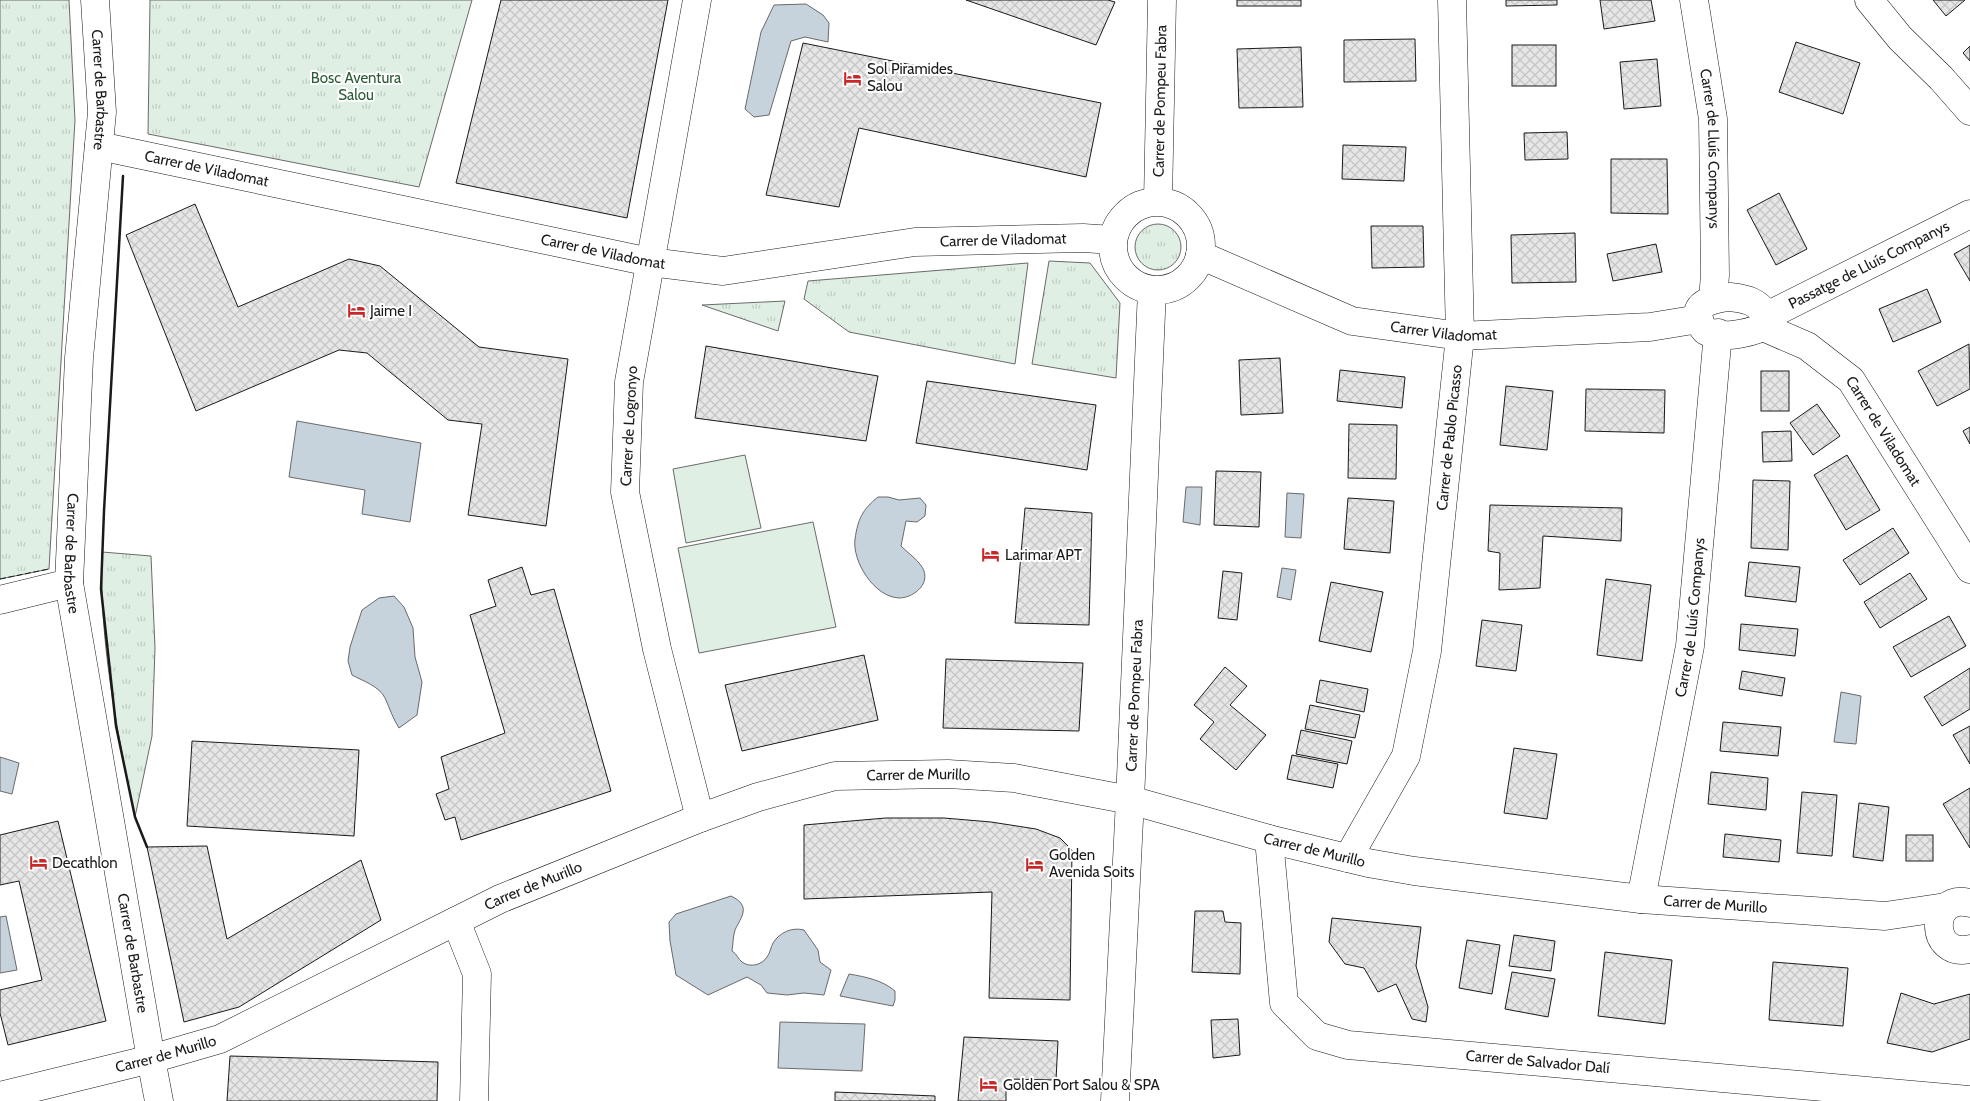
<svg xmlns="http://www.w3.org/2000/svg" width="1970" height="1101" font-family="Cabin,sans-serif">
<style>
.grass{fill:#e0efe3;stroke:#6a6a6a}
.park{fill:url(#park-tufts);stroke:#6a6a6a}
.water{fill:#c6d2dc;stroke:#6a6a6a}
.building{fill:url(#building-cross-hatch);stroke:#1a1a1a}
.lines{fill:none;stroke-linecap:round;stroke-linejoin:round}
.minor-casing{stroke:#1a1a1a;stroke-width:29}
.minor{stroke:#fff;stroke-width:28}
.fence{stroke:#1a1a1a;stroke-width:1;stroke-dasharray:6 2.5;stroke-linecap:butt}
.wall{stroke:#1a1a1a;stroke-width:2.5}
.labels{text-anchor:middle;stroke-width:4;stroke-linejoin:round;paint-order:stroke}
.poi-label{font-size:15px;fill:#1a1a1a;stroke:#fff;text-anchor:start}
.park-label{font-size:15px;fill:#2b5a34;stroke:#fff}
.street-label{font-size:15px;fill:#1a1a1a;stroke:#fff}
</style>
<defs>
<pattern id="park-tufts" width="24" height="20" patternUnits="userSpaceOnUse" patternTransform="scale(1.25)"><rect width="24" height="20" fill="#e0efe3"/><path d="M3 7l-1-3M5 7V3M7 7l1-3M15 17l-1-3M17 17v-4M19 17l1-3" fill="none" stroke="#c0ccc2"/></pattern>
<pattern id="building-cross-hatch" width="8" height="8" patternUnits="userSpaceOnUse" patternTransform="scale(1.25)"><rect width="8" height="8" fill="#e6e6e6"/><path d="M0 0l8 8M0 8l8-8" fill="none" stroke="#c5c5c5"/></pattern>
</defs>
<rect width="100%" height="100%" fill="#fff"/>
<g class="grass">
<path d="M745 455 761 528 686 543 673 469Z"/>
<path d="M813 522 836 627 699 653 678 548Z"/>
</g>
<g class="park">
<path d="M0 0H69L75 120 49 569 0 579Z"/>
<path d="M150 0H472L419 187 148 134Z"/>
<circle cx="1158" cy="247" r="23"/>
<path d="M1049 261 1090 263 1120 303 1116 378 1032 364Z"/>
<path d="M1028 263 1015 364 849 332 804 299 808 281Z"/>
<path d="M785 301 778 331 702 305Z"/>
<path d="M102 552 151 556 155 648 152 736 135 817C117 731 99 641 102 552Z"/>
</g>
<g class="water">
<path d="M806 4 823 15 829 23 828 42 805 37 791 41 769 115 754 117 745 109 761 32 774 5Z"/>
<path d="M297 421 421 443 410 522 362 514 365 490 289 477Z"/>
<path d="M1186 487H1202L1200 525 1183 522Z"/>
<path d="M1287 493 1304 494 1301 538 1285 537Z"/>
<path d="M878 497H888L899 500 920 498 926 505 925 516 917 522 906 521 901 546C908 553 921 562 924 571 929 586 912 598 899 598 874 597 852 561 855 539 858 519 862 510 878 497Z"/>
<path d="M1282 568 1296 570 1291 600 1277 597Z"/>
<path d="M394 596 404 607 413 628 415 657 422 682 417 715 399 728C393 719 390 709 385 698 379 686 363 681 352 675L348 661 350 647 362 610 379 598Z"/>
<path d="M1841 692 1861 696 1856 744 1834 742Z"/>
<path d="M0 757 19 763 12 794 0 791Z"/>
<path d="M731 896C752 906 741 917 735 930 733 936 733 945 732 951 737 954 738 959 742 962 750 968 762 965 767 957 770 953 771 947 773 943 780 932 792 927 804 930L818 950 820 962 831 970 824 995 804 993 787 995 767 993 761 985 747 977 708 995 676 975 670 941 669 922 676 914Z"/>
<path d="M6 916 17 970 0 973V917Z"/>
<path d="M849 974C866 977 882 980 895 991V1000L893 1006 840 996Z"/>
<path d="M780 1022 865 1024 862 1071 778 1068Z"/>
</g>
<g class="building">
<path d="M501 0H668L627 218 456 183Z"/>
<path d="M966 0H1108L1115 2 1096 45Z"/>
<rect x="1237" y="0" width="64" height="6"/>
<path d="M1506 0H1557V5L1506 6Z"/>
<path d="M1600 0H1651L1655 21 1604 29Z"/>
<path d="M1933 0H1965L1946 16Z"/>
<path d="M1415 39 1416 81 1344 82V40Z"/>
<path d="M1796 42 1860 63 1843 114 1779 92Z"/>
<path d="M803 43 1101 103 1086 177 859 128 839 207 766 195Z"/>
<rect x="1512" y="45" width="44" height="41"/>
<path d="M1970 46V61L1963 53Z"/>
<path d="M1301 47 1303 107 1239 108 1237 49Z"/>
<path d="M1657 59 1661 106 1624 109 1620 62Z"/>
<path d="M1567 132 1568 159 1525 160 1524 133Z"/>
<path d="M1343 145 1406 147 1404 181 1342 179Z"/>
<path d="M1611 159H1667L1668 214 1611 213Z"/>
<path d="M1779 193 1807 249 1776 265 1747 210Z"/>
<path d="M195 204 238 307 349 259 380 266 479 347 568 359 546 526 468 515 482 424 448 420 367 353 339 350 196 411 126 235Z"/>
<path d="M1371 226H1423L1424 267 1372 268Z"/>
<path d="M1575 233 1576 282 1512 283 1511 235Z"/>
<path d="M1656 244 1662 272 1613 281 1607 254Z"/>
<path d="M1970 245V281L1954 254Z"/>
<path d="M1927 289 1941 322 1893 342 1879 309Z"/>
<path d="M1969 344 1970 389 1937 406 1918 371Z"/>
<path d="M706 346 878 376 866 441 695 418Z"/>
<path d="M1280 358 1283 413 1241 415 1239 360Z"/>
<path d="M1340 370 1405 377 1402 408 1337 401Z"/>
<rect x="1761" y="371" width="28" height="40"/>
<path d="M927 381 1096 405 1087 470 916 443Z"/>
<path d="M1506 386 1553 391 1547 450 1500 445Z"/>
<path d="M1586 389 1665 390 1664 433 1585 431Z"/>
<path d="M1817 404 1840 436 1813 455 1790 423Z"/>
<path d="M1349 424 1397 425 1396 479 1348 478Z"/>
<path d="M1970 427V444L1963 431Z"/>
<path d="M1791 431 1792 461 1763 462 1762 432Z"/>
<path d="M1847 455 1880 510 1846 530 1814 475Z"/>
<path d="M1216 471 1261 472 1259 527 1214 525Z"/>
<path d="M1753 480 1790 481 1788 550 1751 548Z"/>
<path d="M1348 498 1394 501 1390 553 1344 549Z"/>
<path d="M1490 505 1622 508 1621 541 1543 536 1540 588 1499 590 1500 553 1488 551Z"/>
<path d="M1025 508 1092 513 1089 625 1015 623Z"/>
<path d="M1893 528 1909 553 1860 585 1843 560Z"/>
<path d="M1749 562 1800 567 1796 602 1745 596Z"/>
<path d="M522 567 531 595 554 589 611 791 461 840 455 817 445 820 436 794 449 789 441 757 505 733 470 615 496 606 488 580Z"/>
<path d="M1223 571 1242 573 1237 620 1218 618Z"/>
<path d="M1910 573 1927 599 1880 628 1864 602Z"/>
<path d="M1606 579 1651 585 1642 661 1597 655Z"/>
<path d="M1331 582 1383 592 1371 652 1319 641Z"/>
<path d="M1949 616 1966 646 1911 677 1893 647Z"/>
<path d="M1482 620 1522 625 1516 671 1476 666Z"/>
<path d="M1741 624 1798 629 1795 656 1739 650Z"/>
<path d="M864 655 878 720 742 751 725 685Z"/>
<path d="M946 659 1083 663 1079 731 943 728Z"/>
<path d="M1225 667 1247 686 1230 705 1266 735 1236 770 1200 739 1214 722 1194 705Z"/>
<path d="M1970 668V709L1942 726 1924 697Z"/>
<path d="M1742 671 1785 678 1782 696 1739 689Z"/>
<path d="M1320 680 1368 689 1364 712 1316 702Z"/>
<path d="M1310 705 1360 715 1355 738 1305 729Z"/>
<path d="M1723 722 1781 727 1778 756 1720 751Z"/>
<path d="M1970 726V764L1953 735Z"/>
<path d="M1301 730 1352 741 1347 764 1296 754Z"/>
<path d="M192 741 359 750 354 836 187 826Z"/>
<path d="M1514 748 1557 754 1547 819 1504 813Z"/>
<path d="M1292 755 1338 764 1333 788 1287 779Z"/>
<path d="M1711 772 1768 778 1766 810 1708 804Z"/>
<path d="M1970 788V848L1943 804Z"/>
<path d="M1802 792 1837 795 1832 856 1797 853Z"/>
<path d="M1859 803 1889 807 1883 861 1853 857Z"/>
<path d="M886 818H944L991 822 1036 829 1060 838 1072 850 1070 1000 989 998 992 892 804 899V825Z"/>
<path d="M58 821 106 1021 8 1045 0 1013V990L42 980 19 881 0 885V835Z"/>
<path d="M1725 834 1781 840 1779 862 1723 857Z"/>
<rect x="1906" y="835" width="27" height="26"/>
<path d="M207 846 227 939 361 860 381 920 239 1007 184 1022 147 847Z"/>
<path d="M1195 911H1223L1225 922 1241 923 1240 974 1192 972Z"/>
<path d="M1332 918 1421 927 1416 966 1428 1007 1426 1022 1412 1019 1396 984 1378 992 1364 968 1345 964 1329 942Z"/>
<path d="M1514 935 1555 941 1551 971 1509 966Z"/>
<path d="M1467 940 1500 945 1492 994 1459 988Z"/>
<path d="M1605 952 1672 960 1665 1024 1598 1016Z"/>
<path d="M1773 962 1848 968 1843 1026 1769 1020Z"/>
<path d="M1512 972 1555 979 1548 1017 1505 1009Z"/>
<path d="M1901 993 1934 1004 1970 994V1039L1932 1052 1887 1043Z"/>
<path d="M1238 1019 1240 1055 1213 1058 1211 1020Z"/>
<path d="M964 1037 1058 1041 1056 1080 1006 1079V1101H958Z"/>
<path d="M230 1056 438 1062 437 1101H227Z"/>
<path d="M835 1092 935 1096V1101H835Z"/>
</g>
<g class="lines">
<defs>
<g id="minor">
<path id="s1" d="M95 0 102 112 79 358 69 583 151 1059 159 1101"/>
<path d="M697 0 629 382 625 492 657 649 700 818"/>
<path id="s2" d="M1694 0 1713 119 1715 275 1713 299"/>
<path d="M1869 0 1900 38 1941 78 1970 111"/>
<path id="s3" d="M99 146 650 262 723 271 915 242 1083 238 1113 240"/>
<path id="s4" d="M1158 201 1162 0"/>
<circle cx="1157" cy="246" r="44"/>
<path id="s5" d="M1200 255 1352 321 1460 336 1650 327 1699 319"/>
<path d="M1730 297C1747 299 1757 301 1767 316L1763 327C1749 333 1721 340 1706 331 1703 329 1701 325 1699 321 1692 302 1717 298 1730 297Z"/>
<path id="s6" d="M1767 316 1970 214"/>
<path id="s7" d="M1763 327 1807 346 1851 380 1970 569"/>
<path d="M0 600 69 583"/>
<path id="s8" d="M1269 839 1284 1003 1317 1036 1348 1045 1970 1100"/>
<path id="s9" d="M1348 858 1406 756 1427 651 1460 336 1452 0"/>
<path id="s10" d="M1641 899 1690 646 1718 333"/>
<path d="M1970 903C1928 892 1929 959 1970 949"/>
<path d="M456 921 477 974 474 1101"/>
<path id="s11" d="M0 1096 151 1059 220 1039 500 899 700 818 758 797 835 776 948 774 1014 778 1130 800 1269 839 1368 863 1414 871 1641 899 1885 916 1946 907"/>
<path id="s12" d="M1115 1101 1130 800 1152 290"/>
</g>
</defs>
<use href="#minor" class="minor-casing"/>
<use href="#minor" class="minor"/>
<path class="fence" d="M0 579 49 569"/>
<path class="wall" d="M123 176 104 511 101 589 116 726 135 817 147 847"/>
</g>
<defs>
<symbol id="hotel-bare" viewBox="-9 -9 18 18"><path d="M-6-4.5h1.5V1H6V5H4.5V3h-9V5H-6ZM-4 0a1.8 1.8 0 1 1 3.6 0ZM.5 0V-2.5h3Q6-2.5 6 0Z" fill="#c62828" stroke="#fff" stroke-width="2.5" paint-order="stroke"/></symbol>
</defs>
<g fill-rule="evenodd">
<use href="#hotel-bare" x="840" y="66" width="25" height="25"/>
<use href="#hotel-bare" x="344" y="298" width="25" height="25"/>
<use href="#hotel-bare" x="978" y="542" width="25" height="25"/>
<use href="#hotel-bare" x="26" y="850" width="25" height="25"/>
<use href="#hotel-bare" x="1022" y="852" width="25" height="25"/>
<use href="#hotel-bare" x="976" y="1072" width="25" height="25"/>
</g>
<g class="labels">
<g class="poi-label">
<text x="867" y="74">Sol Piramides<tspan x="867" dy="17">Salou</tspan></text>
<text x="370" y="316">Jaime I</text>
<text x="1005" y="560">Larimar APT</text>
<text x="1049" y="860">Golden<tspan x="1049" dy="17">Avenida Soits</tspan></text>
<text x="52" y="868">Decathlon</text>
<text x="1003" y="1090">Golden Port Salou &amp; SPA</text>
</g>
<g class="park-label">
<text x="356" y="83">Bosc Aventura<tspan x="356" dy="17">Salou</tspan></text>
</g>
<g class="street-label">
<text dy="5" stroke="none"><textPath href="#s1" startOffset="90">Carrer de Barbastre</textPath></text>
<text dy="5" stroke="none"><textPath href="#s4" startOffset="100">Carrer de Pompeu Fabra</textPath></text>
<text dy="5" stroke="none"><textPath href="#s2" startOffset="150">Carrer de Lluís Companys</textPath></text>
<text dy="5" stroke="none"><textPath href="#s3" startOffset="110">Carrer de Viladomat</textPath></text>
<text dy="5" stroke="none"><textPath href="#s3" startOffset="919">Carrer de Viladomat</textPath></text>
<text dy="5" stroke="none"><textPath href="#s3" startOffset="515">Carrer de Viladomat</textPath></text>
<text dy="5" stroke="none"><textPath href="#s6" startOffset="114">Passatge de Lluís Companys</textPath></text>
<text dy="5" stroke="none"><textPath href="#s5" startOffset="258">Carrer Viladomat</textPath></text>
<text transform="translate(629 426) rotate(-87)" y="5">Carrer de Logronyo</text>
<text dy="5" stroke="none"><textPath href="#s7" startOffset="164">Carrer de Viladomat</textPath></text>
<text dy="5" stroke="none"><textPath href="#s9" startOffset="439">Carrer de Pablo Picasso</textPath></text>
<text dy="5" stroke="none"><textPath href="#s1" startOffset="555">Carrer de Barbastre</textPath></text>
<text dy="5" stroke="none"><textPath href="#s10" startOffset="286">Carrer de Lluís Companys</textPath></text>
<text dy="5" stroke="none"><textPath href="#s12" startOffset="406">Carrer de Pompeu Fabra</textPath></text>
<text dy="5" stroke="none"><textPath href="#s11" startOffset="981">Carrer de Murillo</textPath></text>
<text dy="5" stroke="none"><textPath href="#s11" startOffset="1386">Carrer de Murillo</textPath></text>
<text dy="5" stroke="none"><textPath href="#s11" startOffset="576">Carrer de Murillo</textPath></text>
<text dy="5" stroke="none"><textPath href="#s11" startOffset="1791">Carrer de Murillo</textPath></text>
<text dy="5" stroke="none"><textPath href="#s1" startOffset="960">Carrer de Barbastre</textPath></text>
<text dy="5" stroke="none"><textPath href="#s11" startOffset="171">Carrer de Murillo</textPath></text>
<text dy="5" stroke="none"><textPath href="#s8" startOffset="434">Carrer de Salvador Dalí</textPath></text>
</g>
</g>
</svg>
